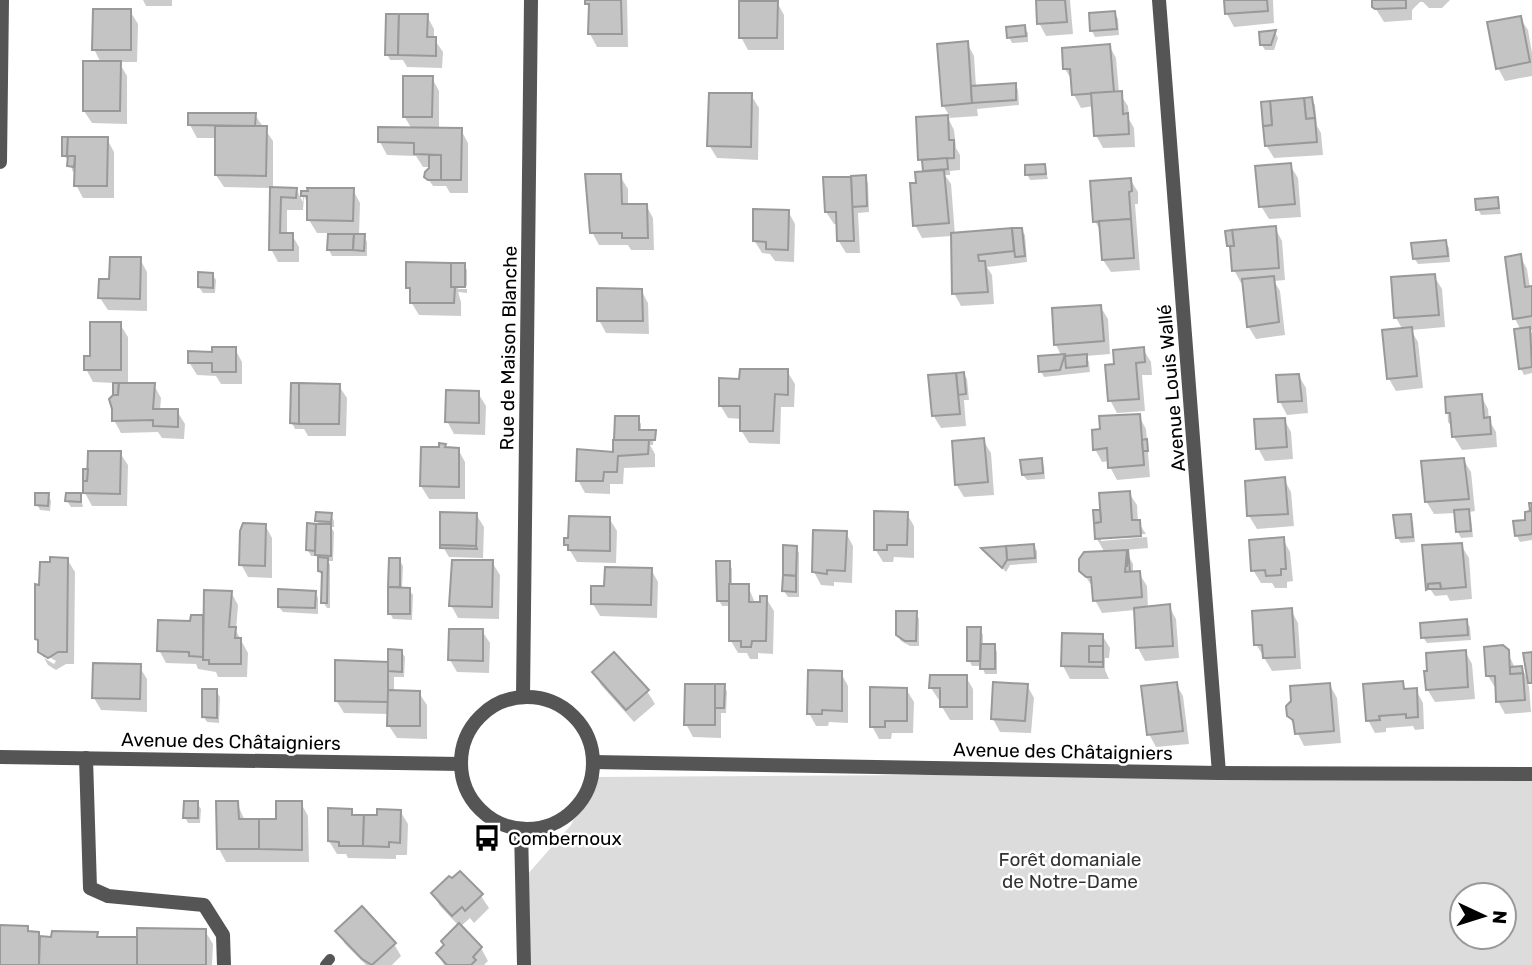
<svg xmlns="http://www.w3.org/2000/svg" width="1532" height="965" font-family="Rubik,sans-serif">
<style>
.green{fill:#dcdcdc;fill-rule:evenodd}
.shadow{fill:#0003;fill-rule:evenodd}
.building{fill:#c4c4c4;stroke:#999;stroke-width:2}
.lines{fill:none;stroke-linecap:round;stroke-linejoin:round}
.service{stroke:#555;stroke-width:10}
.minor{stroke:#555;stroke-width:14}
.labels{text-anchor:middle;stroke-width:5;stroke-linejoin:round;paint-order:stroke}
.street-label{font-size:19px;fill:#000;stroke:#fff}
.poi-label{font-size:19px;fill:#000;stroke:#fff;text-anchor:start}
.park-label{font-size:19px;fill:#333;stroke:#fff}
</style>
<rect width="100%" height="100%" fill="#fff"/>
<path class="green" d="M1219 773 1532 774V965H524L526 876 571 825 595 777ZM1462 895H1504V937H1462Z"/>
<g class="shadow">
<path d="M143 0H172V6H146Z"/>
<path d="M587 0H627L628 47H597L590 34V10Z"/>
<path d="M1037 0H1070L1073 34 1046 36 1039 23Z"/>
<path d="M1226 0H1273L1274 23 1234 27 1227 14Z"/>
<path d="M1373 0H1450L1442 8H1429L1423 2H1420L1412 10V20L1384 22 1374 6Z"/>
<path d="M777 2 784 15V50H748L741 37Z"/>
<path d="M130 11 138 24 137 62H119L127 76V124L92 123 84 111 101 63 94 49Z"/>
<path d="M1114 13 1118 19 1119 35 1095 37 1092 31Z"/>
<path d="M427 16 434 29V39L443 52 442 68 407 67 403 60H390L387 54Z"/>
<path d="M1520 18 1528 30 1532 53V76L1505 81 1498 68Z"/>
<path d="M1024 27 1028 33V42L1012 43 1009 37Z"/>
<path d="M1275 32 1278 38 1274 50H1265L1262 45Z"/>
<path d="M967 43 974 56 976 87 1015 84 1018 90 1019 105 977 109 978 116 948 118 954 130 956 148 960 155V170L950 171V175H945L951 184 955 235 1021 230 1025 235 1027 262 987 267 992 275 994 304 961 306 954 293 952 236 922 238 915 225 918 184 926 173 920 159 918 119 950 117 943 105Z"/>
<path d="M1109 45 1116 58 1119 93 1128 106 1129 119 1134 128 1135 147 1103 148 1096 135 1094 106 1081 108 1074 95 1073 82 1065 69Z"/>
<path d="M432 78 439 91V130H461L468 143V193H450L446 186H433L426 176 433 167H423L416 156 387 155 380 142 412 129 404 116Z"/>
<path d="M751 95 759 108 758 160 717 158 709 145Z"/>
<path d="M1311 99 1315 105 1317 126 1321 133 1323 155 1274 158 1266 145Z"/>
<path d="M255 115 273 141V189H296L303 202V192L353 190 360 203 359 236H364L367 242V256H332L329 250 330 233H317L309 220V206L304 196 303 210H287V235H292L299 247V262H278L271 249 272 188 224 187 216 175 217 138H197L190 125Z"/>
<path d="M107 139 114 152V198H83L76 185V172H73L69 161 63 155Z"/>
<path d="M1044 165 1048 179 1030 180 1027 174Z"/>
<path d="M1290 165 1298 178 1301 217 1269 219 1261 206Z"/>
<path d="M620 176 628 189V206L646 205 653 218 654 250H631L628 245H599L592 232Z"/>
<path d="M865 177 868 183 869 212 858 213 860 253H846L838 240V224H834L826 212 825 178Z"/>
<path d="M1130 179 1138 192V204H1135L1140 270 1111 272 1103 260 1101 232 1095 221Z"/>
<path d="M1497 198 1501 214 1481 215 1478 209Z"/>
<path d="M788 211 795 224 794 262 775 261 770 254 762 253 754 240Z"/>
<path d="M1275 228 1282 241 1285 280 1274 281 1280 291 1285 335 1256 339 1248 326 1244 283H1241L1234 270 1232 252 1229 246Z"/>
<path d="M1445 242 1449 248 1450 262 1418 264 1414 258Z"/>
<path d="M1520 256 1527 269 1530 288H1532V330H1530L1532 333V373L1524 375 1521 369 1516 331 1521 330 1515 319Z"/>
<path d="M140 259 147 272V311L108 310 100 298 111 281Z"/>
<path d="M464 265 467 270V286L458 285V289H467V293L458 292 461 302V316L419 315 411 302 412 294 408 288Z"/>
<path d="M212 274 216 280 215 293H203L199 287Z"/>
<path d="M1434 276 1442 289 1445 327 1411 330 1418 342 1423 388 1396 391 1389 379 1403 330 1396 318Z"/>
<path d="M641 290 648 303 649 334 606 333 599 320Z"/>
<path d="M1100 306 1108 319 1110 354 1086 356 1089 362 1090 372 1044 377 1041 371 1062 357 1056 345 1053 309Z"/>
<path d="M120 324 128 337V385H154L161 398 160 411H177L185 424 184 439 162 438 158 432 121 433 114 420V383L93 382 86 369 91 358Z"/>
<path d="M235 349 242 362V384H221L216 376 197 375 189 362Z"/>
<path d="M1143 349 1151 362 1152 375H1142L1145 411 1117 413 1110 400 1116 366Z"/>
<path d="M787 371 795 384 794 407H781L780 444 749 443 741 430 742 419 728 418 720 405 741 381Z"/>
<path d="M963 373 967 379 969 400H964L966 426 941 428 933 415Z"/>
<path d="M1299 376 1306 388 1308 413 1287 415 1280 402Z"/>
<path d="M339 386 347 398 346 436H308L304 429H295L292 423Z"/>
<path d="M478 393 486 406 485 435 454 434 447 421Z"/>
<path d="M1481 396 1488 409 1489 420 1496 432 1497 447 1462 450 1454 437 1453 428 1448 422 1447 399Z"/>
<path d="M1139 416 1146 429 1150 477 1117 480 1110 467 1109 461 1102 462 1095 449Z"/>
<path d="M638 418 641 424V431L655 432 657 435H654L653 445H650L655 454V467L624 468 623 484H610V494L585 493 578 480 615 454Z"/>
<path d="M1284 419 1291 432 1293 459 1265 461 1258 448Z"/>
<path d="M983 440 991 453 994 495 964 497 956 484Z"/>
<path d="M444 445 447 449H458L465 462V499H429L421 486Z"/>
<path d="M120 453 128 465 127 506H92L85 493Z"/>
<path d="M1463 459 1471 472 1475 511 1469 512 1471 517 1473 537 1461 538 1458 532 1456 513 1434 514 1426 501Z"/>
<path d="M1041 460 1044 466 1045 479 1027 480 1023 475Z"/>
<path d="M1284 479 1291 492 1294 526 1257 529 1249 516Z"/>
<path d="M1129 493 1137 505 1138 522 1146 534 1101 537V541L1147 537 1148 548 1125 550 1133 564V574L1139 573 1147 586 1148 608 1169 606 1176 619 1179 658 1145 661 1138 648 1135 610 1102 613 1095 600 1094 589 1081 570 1105 553 1097 539 1099 512 1102 517Z"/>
<path d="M48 495 51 501 50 511 40 510 37 504Z"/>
<path d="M80 495 83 507H71L67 501Z"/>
<path d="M1532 505V540L1520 542 1517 536 1532 513Z"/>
<path d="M476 514 484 527 483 558 449 557 442 545Z"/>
<path d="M907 514 914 526V558L894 557 893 562H883L875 549Z"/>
<path d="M331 515 334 521V527H331L334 532 333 561H328L330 565V608H327L323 602V577L319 571V560L318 556H311L308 550 309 525 320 526 317 520Z"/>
<path d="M1410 516 1413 522 1415 542 1401 543 1397 537Z"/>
<path d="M609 518 617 531 616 563 577 562 566 544Z"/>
<path d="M265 525 272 538V578L248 577 241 564Z"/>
<path d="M846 533 853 546 852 583 834 582V586L821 585 814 572Z"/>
<path d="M1283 539 1290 552 1293 581 1287 582V588H1275L1272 583H1261L1253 570Z"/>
<path d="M1461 545 1469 558 1472 599 1450 601 1447 595 1435 596 1430 589Z"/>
<path d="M1033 546 1037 551V563L1010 565 1006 572 984 549Z"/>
<path d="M796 547 799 553V597H788L784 591Z"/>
<path d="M67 559 75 572 74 664H66L56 670 48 665 40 651 37 639 41 586ZM44 654 56 661 54 664 44 658Z"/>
<path d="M390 560H399L403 566 402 589 409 590 413 595 412 620 393 619 390 613Z"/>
<path d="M492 562 500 575 499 619 458 618 451 605Z"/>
<path d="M729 563 732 569V586H748L755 603H761L766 598 774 611 773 654 758 653V659H750L747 653H738L731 641V606H722L719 600Z"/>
<path d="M651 569 658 582 657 618 600 616 593 604 606 588Z"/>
<path d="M231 592 238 605 236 631 248 653 247 677H218L216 672 198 669 196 664 166 663 159 650 192 622V617H205Z"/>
<path d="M315 592 318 598V614L283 612 279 607Z"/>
<path d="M1291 610 1298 623 1301 669 1272 671 1256 644Z"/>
<path d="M916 613 919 619V646H910L901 641 897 635Z"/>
<path d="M1466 621 1470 627 1471 640 1427 643 1423 637Z"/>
<path d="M980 629 983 635V646H994L997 652V674H985L982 666H972L969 660Z"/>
<path d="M482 631 490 643 489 673 457 672 450 660Z"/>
<path d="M1102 635 1110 648 1109 658H1105V670L1109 679H1070L1063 666Z"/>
<path d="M401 651 405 657 404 677H394V692L419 693 427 705V739L397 738 389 726V714L344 713 336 700Z"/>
<path d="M1465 651 1472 664 1475 699 1435 702 1427 689Z"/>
<path d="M1507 651 1515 668H1521L1525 674 1529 687 1531 712 1505 714 1498 701 1496 689 1488 676Z"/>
<path d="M139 666 147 679V712L101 710 94 698Z"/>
<path d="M594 672 647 691 655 704 634 722 601 685Z"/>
<path d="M841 673 848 686V723L829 722 828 726H816L809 713Z"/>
<path d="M966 677 973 689V720H950L942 707V700H939L931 688Z"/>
<path d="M1402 683 1407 691 1416 690 1423 703 1424 729 1415 730 1413 726 1386 728V732L1375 733 1368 720Z"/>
<path d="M1176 684 1183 696 1189 744 1156 747 1149 734Z"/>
<path d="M1027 685 1034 698 1031 733 1000 732 993 719Z"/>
<path d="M1330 685 1337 698 1341 743 1304 746 1289 716 1293 702Z"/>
<path d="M724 686 727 692 726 713H721V738L693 737 686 724Z"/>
<path d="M906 689 914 702 913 733H892L891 739H879L872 726Z"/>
<path d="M216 691 220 697 219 723 207 722 204 717Z"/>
<path d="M197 803 201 809 200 823H188L185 817Z"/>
<path d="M237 803 245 821H277L301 803 308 816 309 862H226L219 849Z"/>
<path d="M351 811 354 816 378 817 400 811 408 824 407 855H396V859L348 858 346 854H337L329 841Z"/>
<path d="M433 894 481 896 489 908 474 923 470 918 460 927 481 948 488 961 484 965H444L438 953 459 926 440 906Z"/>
<path d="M0 927 27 928 30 933H38L41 938 97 934 99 939H136L205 931 213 944 212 965H0Z"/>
<path d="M338 932 394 944 401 956 392 965H366L345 944Z"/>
</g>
<g class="building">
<path d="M585 0H621L622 34H588L589 4H585Z"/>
<path d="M1036 0H1065L1067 22 1037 24Z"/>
<path d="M1224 0H1267L1268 11 1225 14Z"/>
<path d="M1372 0H1406V8L1375 9 1372 7Z"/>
<path d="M739 1H778L777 38H739Z"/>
<path d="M93 9H131V50H92Z"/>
<path d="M1115 11 1117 29 1090 31 1089 13Z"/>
<path d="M386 14H399L398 55H385Z"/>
<path d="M399 14H428L427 37H436V56L398 55Z"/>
<path d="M1521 16 1530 62 1496 69 1487 22Z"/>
<path d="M1025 25 1026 36 1007 38 1006 27Z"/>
<path d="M1276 30 1271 45H1260L1259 32Z"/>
<path d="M968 41 972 103 942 106 937 44Z"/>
<path d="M1110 44 1114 92 1072 95 1070 69H1063L1062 48Z"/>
<path d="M83 61H121L120 111H83Z"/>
<path d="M403 76H433L432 117H403Z"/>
<path d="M1016 83V100L972 103 971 86Z"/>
<path d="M1122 91 1123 114 1128 113 1129 134 1094 136 1091 93Z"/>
<path d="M709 93H752L751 147 707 146Z"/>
<path d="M1312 97 1315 118 1306 119 1304 98Z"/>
<path d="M1304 98 1306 119 1315 118 1317 142 1265 146 1263 126 1272 125 1270 101Z"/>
<path d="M1270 101 1272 125 1263 126 1261 102Z"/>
<path d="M188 113H256L255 126 188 125Z"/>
<path d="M948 115 949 140H954V158L918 160 916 117Z"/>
<path d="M215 126H267L266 176 215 175Z"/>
<path d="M378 127 462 128 461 180H441V155L414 154V143L378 142Z"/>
<path d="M62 137H68L67 156H62Z"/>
<path d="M68 137H108L107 186H74L75 156H67Z"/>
<path d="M429 155H441V180H428L424 177 425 172 429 168Z"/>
<path d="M68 156H75L74 167 67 166Z"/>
<path d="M947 158 948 169 923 171 922 160Z"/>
<path d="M1291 163 1295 204 1259 207 1255 166Z"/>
<path d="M1045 164 1046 174 1025 175V165Z"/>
<path d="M944 170 949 223 913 226 910 183H916L915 172Z"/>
<path d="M585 174H621L622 204H647L648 238H622V233H590Z"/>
<path d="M866 175 867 206 852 207 851 176Z"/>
<path d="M823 177H851L854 241H837L836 212H825Z"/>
<path d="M1131 178 1132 191 1129 192 1131 219 1093 222 1090 181Z"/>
<path d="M270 187 297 188 296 198 281 197 280 233H293V250H269Z"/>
<path d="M307 188H354L353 221 307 220V196H301V191H308Z"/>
<path d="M1498 197 1499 208 1476 210 1475 199Z"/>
<path d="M753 209 789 210 788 250 766 249V242L753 241Z"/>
<path d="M1131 219 1134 258 1102 260 1099 221Z"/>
<path d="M1276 226 1279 268 1232 271 1230 246H1234L1232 230Z"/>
<path d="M1012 228 1014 251 978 255 979 261H985L988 292 952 294 951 233Z"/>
<path d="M1012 228H1022L1025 256 1015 257Z"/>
<path d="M1232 230 1234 246H1227L1225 231Z"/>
<path d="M328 234H354L353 250H327Z"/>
<path d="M354 234H365L364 251 353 250Z"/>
<path d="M1446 240 1448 256 1413 259 1411 243Z"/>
<path d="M1521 254 1525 287 1532 286V316L1513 319 1505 257Z"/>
<path d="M110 257H141L140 299 98 298 99 279H109Z"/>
<path d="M406 262 451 263V287H455L454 303H410V288H406Z"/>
<rect x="451" y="263" width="14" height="24"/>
<path d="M198 272 213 273V288L198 287Z"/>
<path d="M1435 274 1439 315 1394 318 1391 277Z"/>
<path d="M1274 276 1279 322 1247 327 1242 279Z"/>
<path d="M597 288 642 289 643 321H597Z"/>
<path d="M1101 305 1104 341 1054 345 1052 308Z"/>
<path d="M90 322H121V370H84V356H90Z"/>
<path d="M1412 327 1417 376 1387 379 1382 330Z"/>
<path d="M1530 327 1532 367 1519 369 1514 329Z"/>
<path d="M212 347H236V372H212V363H188V351L212 352Z"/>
<path d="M1144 347 1145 362 1136 363 1139 399 1108 401 1105 365 1114 364 1113 350Z"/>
<path d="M1065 354 1060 370 1039 372 1038 356Z"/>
<path d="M1087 354V366L1066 368 1065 356Z"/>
<path d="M740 369H788V395L775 394 773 431H740V406H719V378L739 379Z"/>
<path d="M964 372 966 394 958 395 956 373Z"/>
<path d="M956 373 960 414 932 416 928 375Z"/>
<path d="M1299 374 1302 401 1278 402 1276 375Z"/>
<path d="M113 383H119L118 395H113Z"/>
<path d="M119 383H155L153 409H178V427L153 426V420L112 421V409L109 399 113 395H118Z"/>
<path d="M291 383H299V424L290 423Z"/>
<path d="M299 383 340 384 339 424H299Z"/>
<path d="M446 390 479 391V423L445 422Z"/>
<path d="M1482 394 1484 418 1490 417 1491 434 1452 437 1450 413H1446L1445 397Z"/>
<path d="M1140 414 1144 465 1108 468 1107 448 1093 450 1092 430 1100 429 1099 416Z"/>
<path d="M615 416H639V430H656L655 440H614Z"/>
<path d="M1285 418 1287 447 1256 449 1254 419Z"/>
<path d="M984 438 988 482 955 485 952 441Z"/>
<path d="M1147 439 1148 451H1143L1142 440Z"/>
<path d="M613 440H649L648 454 618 456 617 472H604L603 481H576L577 449 613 452Z"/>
<path d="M439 443 446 444 445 447 459 448V487L420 486 421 447H439Z"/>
<path d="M88 451H121L120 494 83 493V481H87Z"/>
<path d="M1042 458 1043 473 1022 475 1020 460Z"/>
<path d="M1464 458 1469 499 1425 502 1421 461Z"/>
<path d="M83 469H88L87 481H83Z"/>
<path d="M1285 477 1288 514 1247 516 1245 481Z"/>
<path d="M1130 491 1132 520H1140L1141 536 1095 539 1094 523 1101 522 1099 493Z"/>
<path d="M35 493H49L48 506 35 505Z"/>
<path d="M66 493H81V502L65 501Z"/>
<path d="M1529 503H1532V534L1515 536 1513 521 1525 520V512L1530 511Z"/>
<path d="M1469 509 1471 531 1456 532 1454 510Z"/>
<path d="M1093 510H1100L1101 522 1094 523Z"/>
<path d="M874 511 908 512 907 545H887V550H874Z"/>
<path d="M316 512 332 513 331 522 315 521Z"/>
<path d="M440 512 477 513 476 546 440 545Z"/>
<path d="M1411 514 1413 537 1396 538 1393 515Z"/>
<path d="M569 516 610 517V551L568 550V545H564V538H568Z"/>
<path d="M243 523 266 524 265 566 239 565 240 531Z"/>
<path d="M307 523 316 524 315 551 306 550Z"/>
<path d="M316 524H331V556L315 555Z"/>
<path d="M813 530 847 531 845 571 827 570V574L812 572Z"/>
<path d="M1284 537 1286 569H1281V575L1266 576 1265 570 1251 571 1249 540Z"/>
<path d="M1462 543 1466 587 1441 589 1440 583 1428 584V589L1426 590 1422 545Z"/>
<path d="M1034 544 1035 558 1007 560 1006 546Z"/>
<path d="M440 545 476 546 477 549 440 548Z"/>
<path d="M783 545 797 546 796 576 783 575Z"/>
<path d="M1006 546 1007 560 1002 568 981 548Z"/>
<path d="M1128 549 1130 572H1125V566H1127Z"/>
<path d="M1127 550 1125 572 1140 571 1142 597 1093 601 1091 577H1086L1079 571V559L1084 552Z"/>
<path d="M50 557 68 558 67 652H58L48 658 38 652V640L35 639V584L39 585 40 562H50Z"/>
<path d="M318 557 328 558 327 603H321L322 572 318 571Z"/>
<path d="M389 558H400V587H388Z"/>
<path d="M452 560H493L492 607 449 606Z"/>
<path d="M716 561H730V601H717Z"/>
<path d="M605 567 652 568 651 605 591 604V586H604Z"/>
<path d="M783 575 796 576V592L782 591Z"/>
<path d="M1440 583 1441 589H1428V584Z"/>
<path d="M729 584H749V602H760V596H767L766 641H752L751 647H741V641H729Z"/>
<path d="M388 587 410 588V614H388Z"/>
<path d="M278 589 316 591 315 608 278 607Z"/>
<path d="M204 590 232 591 229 627H236L235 638H241V664H209V660H203Z"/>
<path d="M1170 604 1173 646 1136 648 1134 608Z"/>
<path d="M1292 608 1295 657 1263 658 1262 645H1254L1252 611Z"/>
<path d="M896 611H917L916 641H905L896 635Z"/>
<path d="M191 615H203V657L189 656V652L157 651 158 620 190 621Z"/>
<path d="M1467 619 1468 635 1421 638 1420 623Z"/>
<path d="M967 627H981L980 661H967Z"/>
<path d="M449 629H483V661L448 660Z"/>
<path d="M1062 633 1103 634V646H1089V662H1103V667L1061 666Z"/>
<path d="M981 644H995V669H980Z"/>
<path d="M1503 645 1509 650 1510 674 1523 673 1525 700 1496 702 1495 676H1486L1484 647Z"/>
<rect x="1089" y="646" width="14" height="16"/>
<path d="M388 649 402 650V672L388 671Z"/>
<path d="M1466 650 1468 687 1426 690 1424 671H1427L1426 653Z"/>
<path d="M614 652 649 690 626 710 592 672Z"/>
<path d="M1532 652V683H1528L1523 653Z"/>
<path d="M335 660 388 662V702L335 701Z"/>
<path d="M93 663 141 664 140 699 92 698Z"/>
<path d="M1522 666 1523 673 1510 674V667Z"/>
<path d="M808 670 842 671V711L822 710V714H807Z"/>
<path d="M930 675H967V707H940V688H929Z"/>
<path d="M1403 681 1404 689 1417 688 1418 717 1406 718V714L1379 716 1380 720 1366 721 1363 684Z"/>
<path d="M993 682 1028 684 1025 721 991 719Z"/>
<path d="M1177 682 1183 731 1147 735 1141 686Z"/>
<path d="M1330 683 1334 731 1295 734 1293 720 1287 716 1286 706 1291 701 1290 686Z"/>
<path d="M685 684H715V725H684Z"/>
<path d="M715 684H725L724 708H715Z"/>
<path d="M870 687 907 688V721H885V727H870Z"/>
<path d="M202 689H217V718L202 717Z"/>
<path d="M388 690 420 691V726H387Z"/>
<path d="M184 801H198V818H183Z"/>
<path d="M216 801H238L239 819H259V849H217Z"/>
<path d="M276 801H302V850L259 849V819H276Z"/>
<path d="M328 808 352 809V815H364L363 846H339V842L328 841Z"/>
<path d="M377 809 401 810 400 843 389 842V847L363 846 364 815H377Z"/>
<path d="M460 871 483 894 465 911 462 907 452 916 431 893 449 876 452 878Z"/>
<path d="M362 906 396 943 372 965 362 959 335 931Z"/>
<path d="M459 923 482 947 473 957 476 960 471 965H447L436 953 444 945 441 941Z"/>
<path d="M0 925 28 926V931L39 932V965H0Z"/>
<path d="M137 928 206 929V965H137Z"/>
<path d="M52 931 98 932 97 937H137V965H39L40 936 51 937Z"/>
</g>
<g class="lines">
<path class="service" d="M325 965 330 959"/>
<g class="minor">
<path d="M1159 0 1219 773"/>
<path d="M0 162 2 0"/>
<path d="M523 697 531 0"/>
<circle cx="527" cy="763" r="66"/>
<path d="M0 757 461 764"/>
<path d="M86 758 90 888 108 896 204 905 223 935 224 965"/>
<path d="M593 762 1219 773 1532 774"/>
<path d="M521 829 524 965"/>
</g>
</g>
<defs>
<symbol id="bus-bare" viewBox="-9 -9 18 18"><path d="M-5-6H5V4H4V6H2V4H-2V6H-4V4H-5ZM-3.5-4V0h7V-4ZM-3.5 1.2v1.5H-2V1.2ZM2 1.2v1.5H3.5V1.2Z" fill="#000" stroke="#fff" stroke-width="2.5" paint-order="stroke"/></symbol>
</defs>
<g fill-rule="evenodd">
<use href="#bus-bare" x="468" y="819" width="38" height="38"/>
</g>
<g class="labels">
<g class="street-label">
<text transform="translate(508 348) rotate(-89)" y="7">Rue de Maison Blanche</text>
<text transform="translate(1171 388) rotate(-95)" y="7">Avenue Louis Wallé</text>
<text transform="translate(231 741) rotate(1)" y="7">Avenue des Châtaigniers</text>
<text transform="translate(1063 751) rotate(1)" y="7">Avenue des Châtaigniers</text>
</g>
<g class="poi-label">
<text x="508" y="845">Combernoux</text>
</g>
<g class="park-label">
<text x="1070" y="866">Forêt domaniale<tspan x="1070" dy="22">de Notre-Dame</tspan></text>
</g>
</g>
<g transform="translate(1483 916) rotate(94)"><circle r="33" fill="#ffffff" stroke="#999999" stroke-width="2"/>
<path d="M0-5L12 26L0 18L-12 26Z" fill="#000000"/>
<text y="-10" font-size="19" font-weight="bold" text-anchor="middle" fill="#000000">N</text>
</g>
</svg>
